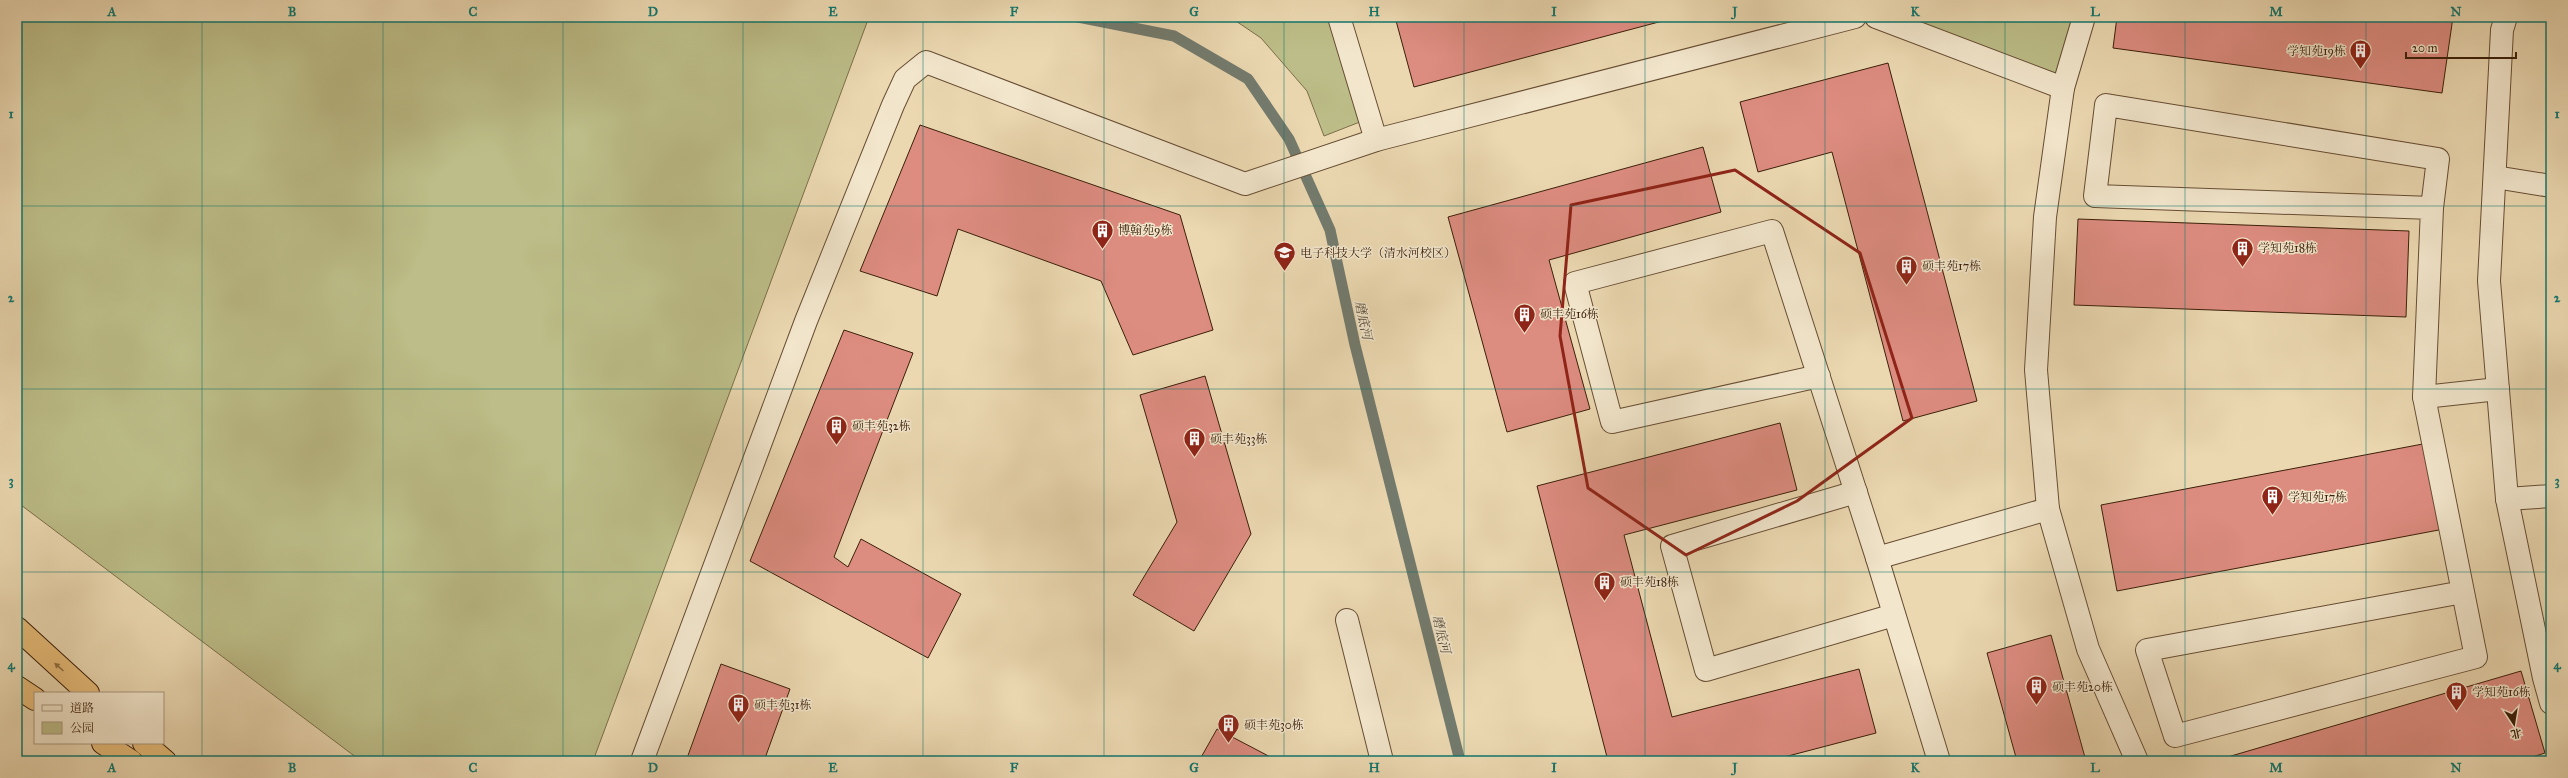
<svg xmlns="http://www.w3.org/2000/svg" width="2568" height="778" font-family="'IM FELL Great Primer','Noto Serif SC',serif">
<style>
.green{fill:#bcbd88;stroke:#7c6e48}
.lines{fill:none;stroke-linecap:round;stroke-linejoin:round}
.stream{stroke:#737b6e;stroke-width:11}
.building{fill:#dd8c80;stroke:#3b1f09}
.minor-casing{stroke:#674d33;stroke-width:24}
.highway-casing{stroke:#3b1f09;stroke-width:24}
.minor{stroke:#f2e6cc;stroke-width:22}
.highway{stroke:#e6bc78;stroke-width:22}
.oneway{fill:#906e40}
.marked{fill:none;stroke:#8f2418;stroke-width:3;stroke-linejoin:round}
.grid{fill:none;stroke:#0f766e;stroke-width:1;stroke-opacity:0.55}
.labels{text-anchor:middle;stroke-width:3;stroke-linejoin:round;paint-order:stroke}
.poi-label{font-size:12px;fill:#3b1f09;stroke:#f2e6cc;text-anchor:start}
.water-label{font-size:13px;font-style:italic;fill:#574d3b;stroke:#f2e6cc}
.neatline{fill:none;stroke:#0f766e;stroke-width:1.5}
.grid-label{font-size:13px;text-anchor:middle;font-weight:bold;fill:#0f766e}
</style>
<rect width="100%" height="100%" fill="#ebd8b1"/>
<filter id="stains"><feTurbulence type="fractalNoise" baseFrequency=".005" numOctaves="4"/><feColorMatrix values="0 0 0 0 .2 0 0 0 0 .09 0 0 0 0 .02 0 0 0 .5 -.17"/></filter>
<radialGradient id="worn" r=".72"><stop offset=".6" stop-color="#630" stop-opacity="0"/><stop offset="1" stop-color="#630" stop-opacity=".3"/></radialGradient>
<g class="green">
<path d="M17 17H869L593 761H361L17 502Z"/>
<path d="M1230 17H1339L1370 118 1324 136 1307 91 1261 38Z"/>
<path d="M1899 17H2074L2057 77Z"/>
</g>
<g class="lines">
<path class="stream" d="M1078 17 1174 36 1248 79 1289 139 1330 230 1355 345 1460 761"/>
</g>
<g class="building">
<path d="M1395 17H1669L1670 19 1414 87Z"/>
<path d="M2117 17H2453L2442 93 2113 48Z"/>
<path d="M1888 63 1977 401 1903 421 1832 152 1758 172 1740 102Z"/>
<path d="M920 125 1180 215 1213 330 1133 355 1101 281 958 229 937 296 860 271Z"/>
<path d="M1703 147 1721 212 1549 260 1590 409 1507 432 1448 217Z"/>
<path d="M2078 219 2409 231 2406 317 2074 305Z"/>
<path d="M844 330 913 353 834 557 848 567 861 539 961 594 928 658 750 561Z"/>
<path d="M1205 376 1251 534 1194 631 1133 595 1177 522 1140 395Z"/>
<path d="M1780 423 1797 490 1624 535 1672 717 1859 669 1876 733 1769 761H1608L1537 486Z"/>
<path d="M2428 443 2444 529 2117 591 2101 505Z"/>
<path d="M2051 635 2086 761H2017L1987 653Z"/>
<path d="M721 664 790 689 764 761H686Z"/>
<path d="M2521 671 2545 753 2520 761H2214Z"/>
<path d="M1217 729 1278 761H1199Z"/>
</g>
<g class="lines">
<defs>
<g id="minor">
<path d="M1339 17 1376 140"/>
<path d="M1876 17 2063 88"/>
<path d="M2084 17 2063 88 2045 217 2036 370 2048 509 2088 649 2137 761"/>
<path d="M2506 17 2502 30 2489 281 2507 499 2544 678 2551 703"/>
<path d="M2495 177 2551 186"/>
<path d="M1819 376 1612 422 1575 283 1772 231 1877 558 1939 761"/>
<path d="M2424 397 2432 208 2438 159 2106 105 2095 196 2432 208"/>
<path d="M1856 492 1672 546 1706 670 1894 615"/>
<path d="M2507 499 2551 496"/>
<path d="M1877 558 2048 509"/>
<path d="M2463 592 2147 650 2175 736 2476 657 2424 397 2498 389"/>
<path d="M1347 620 1382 761"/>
<path d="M642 761 806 321 893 105 905 79 926 62 1245 184 1376 140 1855 17"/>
</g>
<g id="highway">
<path d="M17 628 88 693"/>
<path d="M17 687 35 699"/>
<path d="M103 743 131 761"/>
<path d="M144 743 165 761"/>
</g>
</defs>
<use href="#minor" class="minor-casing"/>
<use href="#highway" class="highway-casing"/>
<use href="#minor" class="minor"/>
<use href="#highway" class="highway"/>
</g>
<defs><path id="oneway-solid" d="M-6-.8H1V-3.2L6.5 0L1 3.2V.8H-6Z"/></defs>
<use class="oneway" href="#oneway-solid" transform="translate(59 667) rotate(-138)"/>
<path class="marked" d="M1735 170 1860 253 1912 418 1797 501 1686 555 1588 488 1560 336 1571 205Z"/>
<path class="grid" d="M202 17V761M383 17V761M563 17V761M743 17V761M923 17V761M1104 17V761M1284 17V761M1464 17V761M1645 17V761M1825 17V761M2005 17V761M2185 17V761M2366 17V761M17 206H2551M17 389H2551M17 572H2551"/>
<defs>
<symbol id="building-pin" viewBox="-11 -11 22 30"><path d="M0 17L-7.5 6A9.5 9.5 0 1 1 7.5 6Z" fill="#8f2418" stroke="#f2e6cc"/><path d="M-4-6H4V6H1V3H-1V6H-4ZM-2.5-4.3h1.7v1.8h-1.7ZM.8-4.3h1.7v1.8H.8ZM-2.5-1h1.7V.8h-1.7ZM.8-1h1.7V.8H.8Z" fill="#fff"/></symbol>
<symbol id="university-pin" viewBox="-11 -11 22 30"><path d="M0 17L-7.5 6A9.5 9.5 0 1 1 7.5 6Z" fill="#8f2418" stroke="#f2e6cc"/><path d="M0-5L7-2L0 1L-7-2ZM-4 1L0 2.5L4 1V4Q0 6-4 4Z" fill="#fff"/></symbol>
</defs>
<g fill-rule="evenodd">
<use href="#building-pin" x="2348" y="38" width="25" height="34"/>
<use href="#building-pin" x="1090" y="218" width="25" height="34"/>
<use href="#building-pin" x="2230" y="236" width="25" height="34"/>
<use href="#university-pin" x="1272" y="240" width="25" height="34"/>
<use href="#building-pin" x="1894" y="254" width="25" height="34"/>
<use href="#building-pin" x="1512" y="302" width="25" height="34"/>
<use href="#building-pin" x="824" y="414" width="25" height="34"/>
<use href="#building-pin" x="1182" y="426" width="25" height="34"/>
<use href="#building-pin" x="2260" y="484" width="25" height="34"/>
<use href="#building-pin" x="1592" y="570" width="25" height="34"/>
<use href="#building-pin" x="2024" y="674" width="25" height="34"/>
<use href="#building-pin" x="2444" y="680" width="25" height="34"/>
<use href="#building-pin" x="726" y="692" width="25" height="34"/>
<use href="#building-pin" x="1216" y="712" width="25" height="34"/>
</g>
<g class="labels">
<g class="poi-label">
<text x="2346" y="55" text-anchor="end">学知苑19栋</text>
<text x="1118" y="234">博翰苑9栋</text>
<text x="2258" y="252">学知苑18栋</text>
<text x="1300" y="257">电子科技大学（清水河校区）</text>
<text x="1922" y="270">硕丰苑17栋</text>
<text x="1540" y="318">硕丰苑16栋</text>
<text x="852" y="430">硕丰苑32栋</text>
<text x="1210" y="443">硕丰苑33栋</text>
<text x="2288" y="501">学知苑17栋</text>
<text x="1620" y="586">硕丰苑18栋</text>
<text x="2052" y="691">硕丰苑20栋</text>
<text x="2472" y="696">学知苑16栋</text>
<text x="754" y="709">硕丰苑31栋</text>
<text x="1244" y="729">硕丰苑30栋</text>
</g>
<g class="water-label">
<text transform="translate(1364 320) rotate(78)" y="5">磨底河</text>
<text transform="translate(1442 634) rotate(76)" y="5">磨底河</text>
</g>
</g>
<rect width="2568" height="778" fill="none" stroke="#ebd8b1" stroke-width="44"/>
<rect x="34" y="692" width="130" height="52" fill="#f2e6cc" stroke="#a9967e"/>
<rect x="42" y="705" width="20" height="6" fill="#f2e6cc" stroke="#a9967e"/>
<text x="70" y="712" font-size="12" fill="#3b1f09">道路</text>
<rect x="42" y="722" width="20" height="12" fill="#bcbd88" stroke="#a9967e"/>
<text x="70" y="732" font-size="12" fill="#3b1f09">公园</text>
<g transform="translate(2514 724) rotate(168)" stroke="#f2e6cc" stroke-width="3" paint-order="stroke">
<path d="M0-3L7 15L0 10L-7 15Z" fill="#3b1f09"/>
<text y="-6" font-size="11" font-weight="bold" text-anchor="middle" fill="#3b1f09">北</text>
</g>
<path d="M2406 52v6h110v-6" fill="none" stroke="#3b1f09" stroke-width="2"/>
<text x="2412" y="52" font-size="12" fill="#3b1f09" stroke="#f2e6cc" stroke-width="3" paint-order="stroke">20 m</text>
<rect x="22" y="22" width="2524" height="734" class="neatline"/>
<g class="grid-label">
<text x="112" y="16">A</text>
<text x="292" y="16">B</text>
<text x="473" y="16">C</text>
<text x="653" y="16">D</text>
<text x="833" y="16">E</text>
<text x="1014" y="16">F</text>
<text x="1194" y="16">G</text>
<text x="1374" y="16">H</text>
<text x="1554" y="16">I</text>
<text x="1735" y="16">J</text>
<text x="1915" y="16">K</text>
<text x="2095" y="16">L</text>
<text x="2276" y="16">M</text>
<text x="2456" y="16">N</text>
<text x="11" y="118">1</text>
<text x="2557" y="118">1</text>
<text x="11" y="302">2</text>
<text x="2557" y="302">2</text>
<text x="11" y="485">3</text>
<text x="2557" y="485">3</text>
<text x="11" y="669">4</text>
<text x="2557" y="669">4</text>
<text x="112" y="772">A</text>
<text x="292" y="772">B</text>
<text x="473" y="772">C</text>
<text x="653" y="772">D</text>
<text x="833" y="772">E</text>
<text x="1014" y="772">F</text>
<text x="1194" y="772">G</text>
<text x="1374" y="772">H</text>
<text x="1554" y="772">I</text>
<text x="1735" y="772">J</text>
<text x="1915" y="772">K</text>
<text x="2095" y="772">L</text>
<text x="2276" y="772">M</text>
<text x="2456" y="772">N</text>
</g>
<rect width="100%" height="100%" filter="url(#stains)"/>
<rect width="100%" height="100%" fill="url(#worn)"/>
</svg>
